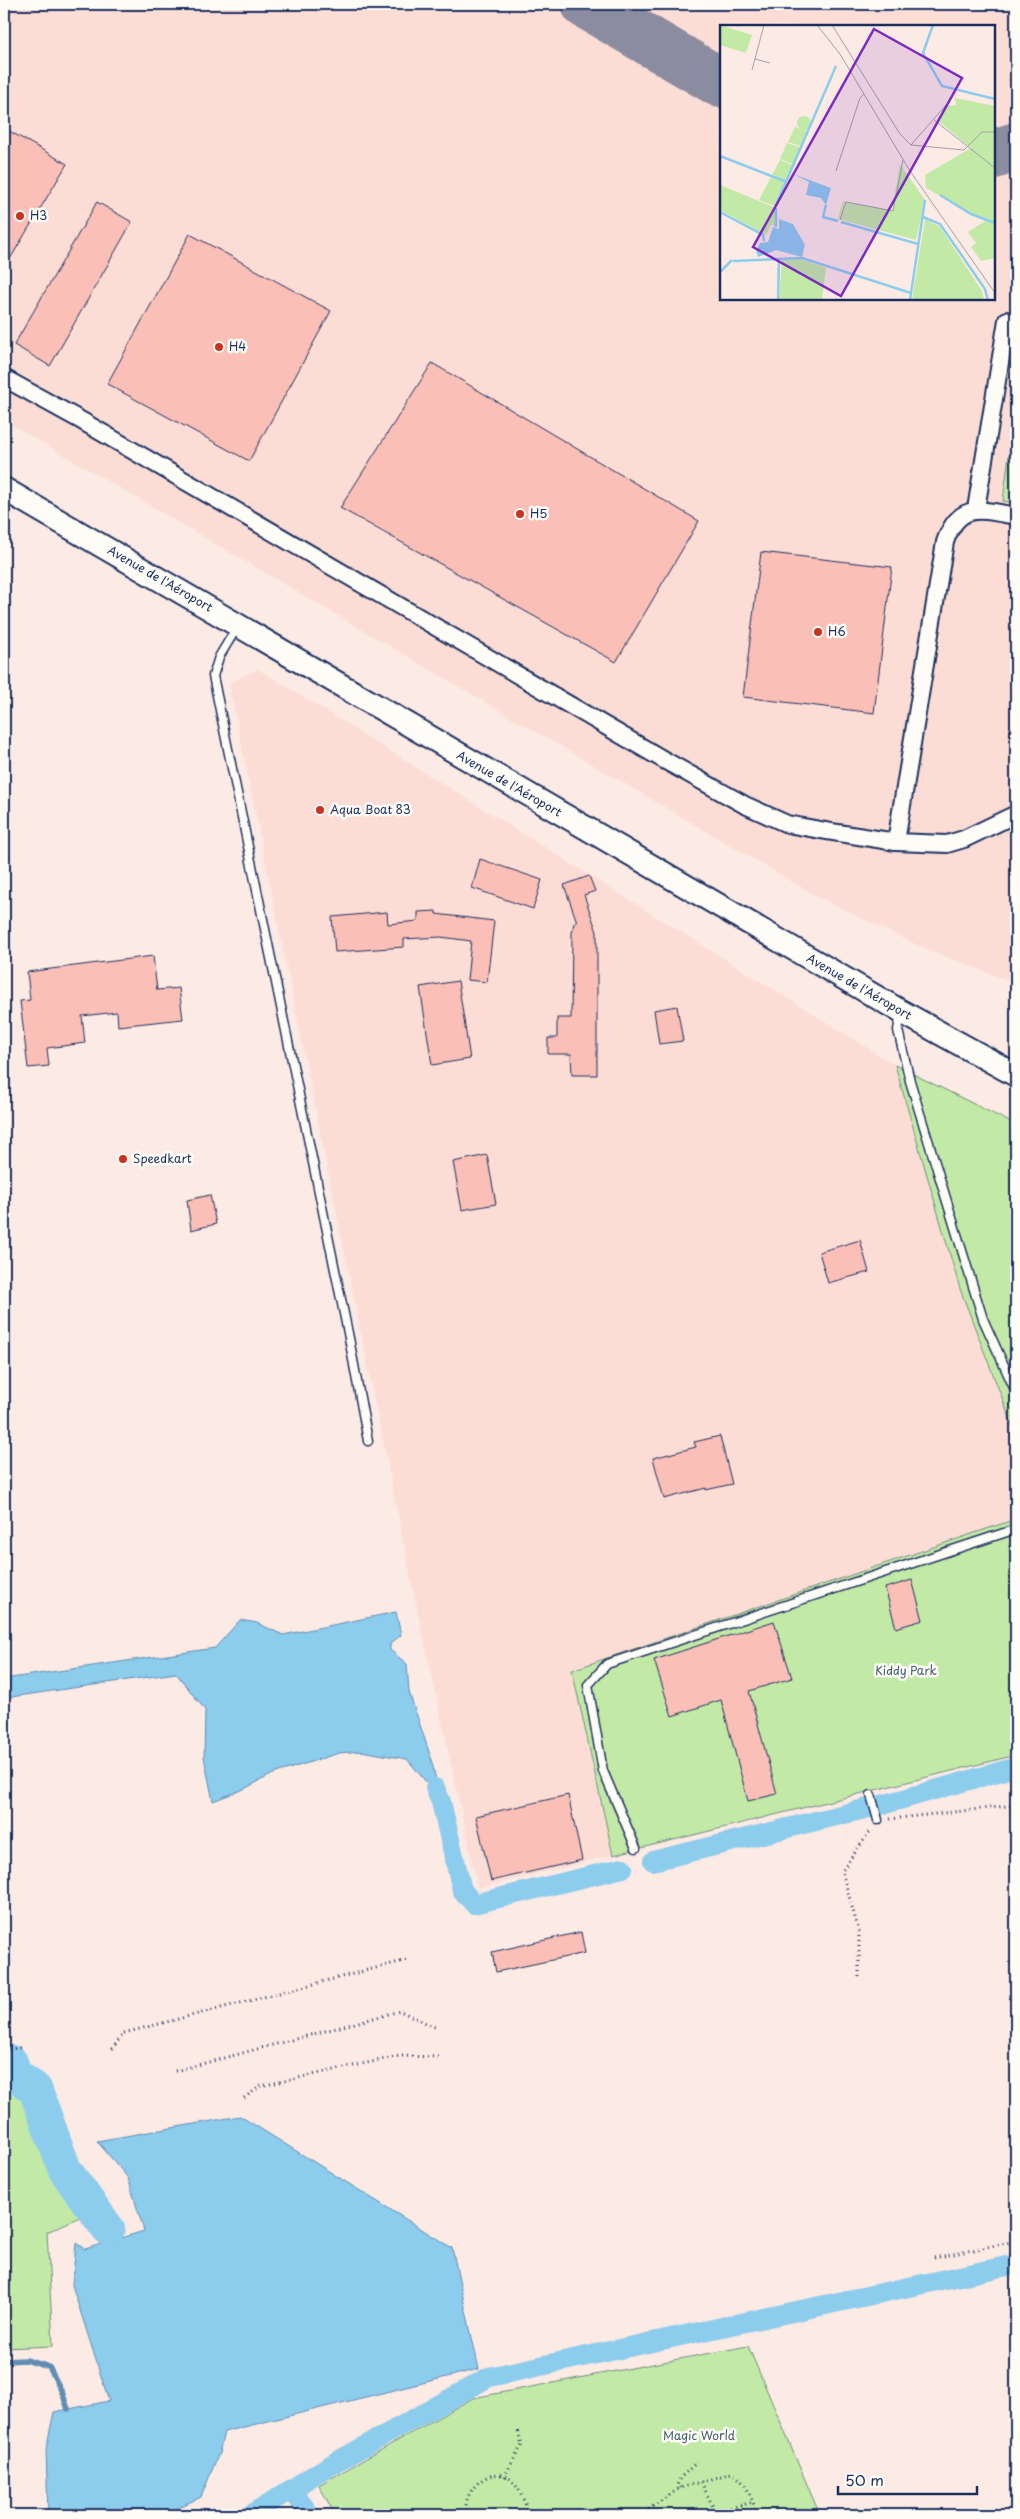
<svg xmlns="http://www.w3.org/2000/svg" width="1020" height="2519" font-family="'Playpen Sans',sans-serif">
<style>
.built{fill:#fbddd6;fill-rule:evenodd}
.green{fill:#c2eaa6;stroke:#6e8c82}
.water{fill:#8ccced;stroke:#5f8db4}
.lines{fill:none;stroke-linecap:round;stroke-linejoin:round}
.stream{stroke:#5f8db4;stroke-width:5.5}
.canal{stroke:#8ccced;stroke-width:20}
.river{stroke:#8ccced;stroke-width:34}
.taxiway{stroke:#8c8ca1;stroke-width:50}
.building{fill:#fabfb6;stroke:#1b2f5e}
.service-casing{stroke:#1b2f5e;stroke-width:11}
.minor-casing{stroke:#1b2f5e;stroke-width:20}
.secondary-casing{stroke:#1b2f5e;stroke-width:26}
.path{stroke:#1b2f5e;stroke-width:3;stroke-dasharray:1 4;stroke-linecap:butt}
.service{stroke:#fdfcf7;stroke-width:8}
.minor{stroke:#fdfcf7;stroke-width:16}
.secondary{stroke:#fdfcf7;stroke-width:22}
.poi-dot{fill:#c8321e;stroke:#fdfcf7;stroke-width:2}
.labels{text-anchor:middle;stroke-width:5;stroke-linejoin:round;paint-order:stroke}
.poi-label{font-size:12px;fill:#1b2f5e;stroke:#fdfcf7;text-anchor:start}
.street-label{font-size:12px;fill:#1b2f5e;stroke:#fdfcf7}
.park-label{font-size:12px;fill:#455e70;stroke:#fdfcf7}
.inset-river{fill:none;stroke:#8ccced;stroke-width:2.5}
.inset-road{fill:none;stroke:#a29fae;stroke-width:1}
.view{fill:#7b2cbf;fill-opacity:0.15;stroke:#7b2cbf;stroke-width:2.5}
.inset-edge{fill:none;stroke:#1b2f5e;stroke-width:2.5}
</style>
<rect width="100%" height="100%" fill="#fceae4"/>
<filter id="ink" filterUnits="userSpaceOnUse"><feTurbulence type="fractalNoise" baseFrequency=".02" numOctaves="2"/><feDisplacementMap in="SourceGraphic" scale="10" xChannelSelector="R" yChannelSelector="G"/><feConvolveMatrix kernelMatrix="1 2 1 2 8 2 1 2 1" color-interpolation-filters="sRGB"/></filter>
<g filter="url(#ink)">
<g class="built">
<path d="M4 4H1016V984L915 944 820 898 4 420ZM721 26H994V299H721Z"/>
<path d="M258 669 895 1065 960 1289 1016 1434V1519L572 1670 613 1855 478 1888 414 1594 229 683Z"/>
</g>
<g class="green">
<path d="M1016 401V503L1003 501Z"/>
<path d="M895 1065 1016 1125V1434L960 1289Z"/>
<path d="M1016 1519V1755L613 1855 572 1670Z"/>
<path d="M11 2062 84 2215 47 2232 53 2346 4 2348V2063Z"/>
<path d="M748 2346 820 2515H335L319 2485 473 2398Z"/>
</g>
<g class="water">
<path d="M396 1612 401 1635 390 1644V1650L407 1664 409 1692 431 1758 437 1785 432 1789 407 1759 361 1751 339 1753 273 1774 244 1789 213 1801 204 1757 205 1710 176 1673 4 1698V1679L215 1648 240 1620 257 1623 283 1635Z"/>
<path d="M240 2116 452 2248 479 2369 224 2432 219 2453 201 2497 162 2515H48L46 2449 54 2412 109 2401 72 2285 76 2243 85 2249 144 2231 128 2178 97 2141Z"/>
</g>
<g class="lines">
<path class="stream" d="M4 2361 26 2360 49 2367 62 2392 68 2409"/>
<g class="canal">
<path d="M435 1788 441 1802 462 1890 474 1904 623 1868"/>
<path d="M653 1861 889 1803 1016 1767"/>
<path d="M292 2490 310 2515"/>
<path d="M250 2515 327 2467 489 2377 1016 2264"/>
</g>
<path class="river" d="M11 2062 14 2074 35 2089 65 2170 108 2229"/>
<g class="taxiway">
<path d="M586 4 721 83"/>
<path d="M994 154 1016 147"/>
</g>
</g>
<g class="building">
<path d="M4 128 67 164 4 269Z"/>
<path d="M97 202 132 222 50 366 14 345Z"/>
<path d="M190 234 331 311 249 461 107 384Z"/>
<path d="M432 363 699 521 616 662 340 508Z"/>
<path d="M761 552 892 567 874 713 743 697Z"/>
<path d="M480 859 542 880 533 909 472 888Z"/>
<path d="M589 876 595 891 584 895 597 932V1075H572L571 1054H548V1038H557V1018H571L572 933 574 923 577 922 564 885Z"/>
<path d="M436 911V914L494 921 487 982 467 980 471 941 441 937 404 939V947L335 952 332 917 387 912 388 924 418 921V912Z"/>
<path d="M153 956 157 990 179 988 183 1019 118 1026 117 1012 82 1016 85 1043 47 1048 49 1066 28 1068 20 1001 30 1000 27 972Z"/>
<path d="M458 981 470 1059 432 1065 420 987Z"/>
<path d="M677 1006 683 1041 659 1044 654 1010Z"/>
<path d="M487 1155 496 1204 462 1210 453 1162Z"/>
<path d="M210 1195 216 1224 191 1230 187 1200Z"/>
<path d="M860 1240 869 1272 828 1283 819 1252Z"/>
<path d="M720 1436 732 1484 706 1490V1488L664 1499 653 1458 696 1447 694 1442Z"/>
<path d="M912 1580 923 1620 896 1628 885 1588Z"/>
<path d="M774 1621 792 1678 749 1691 777 1794 748 1801 721 1700 672 1716 654 1660Z"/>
<path d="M568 1795 582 1860 491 1881 476 1816Z"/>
<path d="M581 1932 585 1953 496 1972 492 1952Z"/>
</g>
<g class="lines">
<defs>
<g id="service">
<path d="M237 627 219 657 213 676 349 1338 368 1441"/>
<path d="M901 1014 898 1030 910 1081 983 1319 1016 1392"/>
<path d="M871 1795 878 1820"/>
<path d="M636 1848 603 1771 588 1685 607 1664 1016 1529"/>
</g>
<g id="minor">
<path d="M4 378 82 421 664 760 745 805 787 824 826 831 896 842 947 844 964 839 1016 814"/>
<path d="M976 509 1007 320"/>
<path d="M896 842 945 542C959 501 981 510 1016 516"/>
</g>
<path id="secondary" d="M4 489 902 1012 1016 1075"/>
</defs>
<use href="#service" class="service-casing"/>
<use href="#minor" class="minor-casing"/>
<use href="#secondary" class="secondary-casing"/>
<g class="path">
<path d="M890 1819 1016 1805"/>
<path d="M859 1977V1932L842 1871 871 1830"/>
<path d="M112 2049 124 2033 407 1960"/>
<path d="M4 2050 23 2047"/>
<path d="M175 2071 400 2011 437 2028"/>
<path d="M244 2098 261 2086 399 2056 440 2057"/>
<path d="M934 2258 1016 2241"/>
<path d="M504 2477 522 2445 518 2430"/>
<path d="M701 2482 717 2515"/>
<path d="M680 2488 677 2485 680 2478 697 2462"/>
<path d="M716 2512 753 2502"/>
<path d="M467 2515C460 2493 488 2465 509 2478 519 2485 525 2505 530 2515"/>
<path d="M640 2515 680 2488 731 2473C747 2481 752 2499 757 2515"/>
</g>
<use href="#service" class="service"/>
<use href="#minor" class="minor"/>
<use href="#secondary" class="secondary"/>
</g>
</g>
<g class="poi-dot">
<circle cx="20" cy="216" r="5"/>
<circle cx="219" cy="347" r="5"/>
<circle cx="520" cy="514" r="5"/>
<circle cx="818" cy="632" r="5"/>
<circle cx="320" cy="810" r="5"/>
<circle cx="123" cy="1159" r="5"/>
</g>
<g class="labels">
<g class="poi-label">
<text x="30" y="220">H3</text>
<text x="229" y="351">H4</text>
<text x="530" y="518">H5</text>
<text x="828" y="636">H6</text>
<text x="330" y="814">Aqua Boat 83</text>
<text x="133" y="1163">Speedkart</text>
</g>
<g class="street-label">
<text transform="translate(160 579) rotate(30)" y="4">Avenue de l'Aéroport</text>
<text transform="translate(509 784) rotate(30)" y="4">Avenue de l'Aéroport</text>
<text transform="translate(859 987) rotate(30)" y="4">Avenue de l'Aéroport</text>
</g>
<g class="park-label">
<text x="906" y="1675">Kiddy Park</text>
<text x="699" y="2440">Magic World</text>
</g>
</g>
<g transform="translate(720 25)">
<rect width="275" height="275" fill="#fceae4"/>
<path d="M0 0 32 10 26 28 0 20ZM235 73 275 81V233L261 236 251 222 256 218 248 207 265 196 206 163 205 150 251 123 217 95 227 81 236 80ZM77 98a7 7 0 1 1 14 0a7 7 0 1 1-14 0ZM75 102 87 106 81 121 68 117ZM67 118 80 122 73 139 60 134ZM60 135 73 140 66 156 52 150ZM180 139 205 175 196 215 118 194 123 176 172 185ZM51 152 66 157 55 181 39 175ZM0 160 56 183 55 200H51L46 210 0 185ZM205 194 220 202 262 266 264 275H192ZM80 234 106 243 102 275H59L62 235Z" fill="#c2eaa6"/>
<path d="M73 149 111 163 106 180 101 173 86 170 89 157ZM59 194 73 199 85 220 82 232 56 225 38 232 36 226 40 218 48 217 53 202 59 204Z" fill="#8ccced"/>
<path class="inset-river" d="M213 0 203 28 222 61 275 74M0 131 67 157M220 170 251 189 275 198M56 180 116 41M106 180 103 192 118 196M56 183V202M0 187 43 210 44 216M203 192 220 199 265 264 268 275M121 197 198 219M13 236 82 233 191 268M0 247 12 235M58 275 59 234M190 275 205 175"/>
<path class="inset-road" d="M97 0 120 29 190 146 275 268M112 0 180 109 191 120 244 125 262 107H275M35 34 50 38M32 45 44 0M214 95 275 143M191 120 226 80M116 146 140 73 144 69M120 195 126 177 173 186 183 135"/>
<path class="view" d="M154 4 242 53 121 271 33 222Z"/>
<rect width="275" height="275" class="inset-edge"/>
</g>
<rect width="1020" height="2519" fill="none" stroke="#fdfcf7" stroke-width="20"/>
<rect x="10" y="10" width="1000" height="2499" fill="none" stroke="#1b2f5e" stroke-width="2" filter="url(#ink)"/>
<path d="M838 2486v8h139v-8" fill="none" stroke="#1b2f5e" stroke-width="2.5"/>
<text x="845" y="2486" font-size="15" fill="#1b2f5e" stroke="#fdfcf7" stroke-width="4" paint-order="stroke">50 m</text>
</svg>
